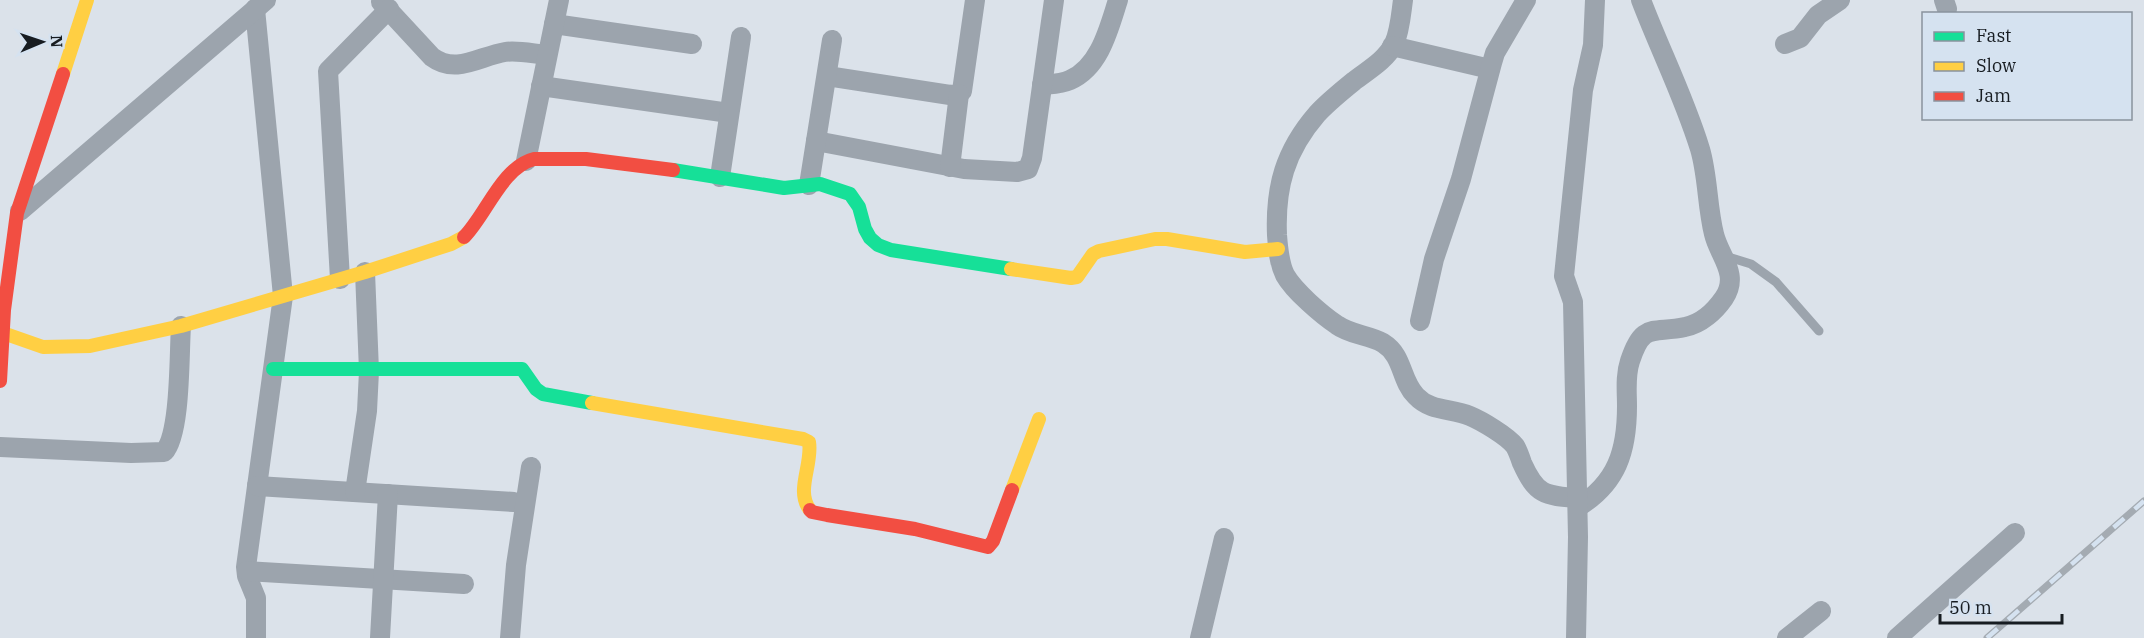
<svg xmlns="http://www.w3.org/2000/svg" width="2144" height="638" font-family="'IBM Plex Serif',serif">
<style>
.lines{fill:none;stroke-linecap:round;stroke-linejoin:round}
.lane{stroke:#9ca4ad;stroke-width:9}
.street{stroke:#9ca4ad;stroke-width:20}
.fast{stroke:#16e098;stroke-width:14}
.slow{stroke:#ffcf43;stroke-width:14}
.jam{stroke:#f24e42;stroke-width:14}
.rail-casing{stroke:#a4abb2;stroke-width:7}
.rail{stroke:#d5e2f0;stroke-width:4.5;stroke-dasharray:14;stroke-linecap:butt}
</style>
<rect width="100%" height="100%" fill="#dbe2ea"/>
<g class="lines">
<path class="lane" d="M1725 256 1751 264 1776 282 1819 331"/>
<g class="street">
<path d="M1403 0C1401 14 1400 31 1394 44 1385 61 1368 70 1354 81 1342 91 1328 102 1317 114 1285 151 1275 187 1277 235 1278 248 1279 263 1285 275 1294 291 1322 315 1337 325 1351 335 1369 335 1383 343 1404 356 1400 380 1416 396 1431 412 1451 408 1470 416 1482 421 1507 436 1515 446 1518 451 1520 457 1522 463 1536 494 1544 496 1578 498"/>
<path d="M1944 0 1947 9"/>
<path d="M381 2 432 57C456 75 480 56 505 52 518 50 534 54 547 55"/>
<path d="M255 9 283 296 246 567 247 576 256 598V638"/>
<path d="M554 24 692 44"/>
<path d="M1785 44 1800 38 1818 15 1840 0"/>
<path d="M1392 46 1490 69"/>
<path d="M827 76 950 95 959 94 962 91 975 0"/>
<path d="M1042 85C1051 84 1061 84 1070 80 1100 67 1109 28 1118 0"/>
<path d="M541 86 729 113"/>
<path d="M816 141 964 169 1017 172 1028 169 1032 158 1054 0"/>
<path d="M526 161 559 0"/>
<path d="M950 167 959 94"/>
<path d="M720 177 741 37"/>
<path d="M809 185 832 40"/>
<path d="M20 211 266 0"/>
<path d="M340 279 328 71 389 9"/>
<path d="M1420 321 1434 259 1461 179 1492 63 1495 53 1526 0"/>
<path d="M0 447 131 453 164 452C181 434 179 353 181 326"/>
<path d="M257 486 514 502"/>
<path d="M355 492 367 411 369 371 365 272"/>
<path d="M1578 507C1617 483 1627 451 1627 406 1627 391 1625 376 1630 361 1643 321 1653 334 1685 327 1701 324 1715 311 1724 298 1740 274 1719 256 1714 234 1707 206 1708 176 1700 149 1684 97 1660 50 1641 0"/>
<path d="M247 571 464 584"/>
<path d="M380 638 388 494"/>
<path d="M510 638 516 565 531 467"/>
<path d="M1200 638 1224 538"/>
<path d="M1576 638 1578 537 1573 302 1564 276 1583 90 1593 45 1595 0"/>
<path d="M1787 638 1821 611"/>
<path d="M1897 638 2015 533"/>
</g>
<g class="fast">
<path d="M673 170 784 188 820 184 850 194 859 207 865 229 870 238 878 245 891 250 1011 269"/>
<path d="M273 369H522L536 389 543 394 592 403"/>
</g>
<g class="slow">
<path d="M63 74 87 0"/>
<path d="M1011 269 1071 278 1077 277 1093 254 1099 251 1155 239H1167L1245 252 1278 249"/>
<path d="M3 333 43 347 90 346 181 326 365 272 451 244 464 237"/>
<path d="M592 403 803 439 809 442C813 464 795 491 810 510"/>
<path d="M1012 490 1039 419"/>
</g>
<g class="jam">
<path d="M464 237C486 215 502 167 534 159H586L673 170"/>
<path d="M0 381 4 310 17 213 63 74"/>
<path d="M810 510 812 512 827 515 915 529 988 547 993 541 1012 490"/>
</g>
<defs>
<path id="rail" d="M1987 638 2144 501"/>
</defs>
<use href="#rail" class="rail-casing"/>
<use href="#rail" class="rail"/>
</g>
<rect x="1922" y="12" width="210" height="108" fill="#d5e2f0" stroke="#89939d" stroke-width="1.5"/>
<rect x="1934" y="32" width="30" height="9" fill="#16e098" stroke="#89939d" stroke-width="1.5"/>
<text x="1976" y="42" font-size="18" fill="#171c21">Fast</text>
<rect x="1934" y="62" width="30" height="9" fill="#ffcf43" stroke="#89939d" stroke-width="1.5"/>
<text x="1976" y="72" font-size="18" fill="#171c21">Slow</text>
<rect x="1934" y="92" width="30" height="9" fill="#f24e42" stroke="#89939d" stroke-width="1.5"/>
<text x="1976" y="102" font-size="18" fill="#171c21">Jam</text>
<g transform="translate(42 42) rotate(88)" stroke="#d5e2f0" stroke-width="4.5" paint-order="stroke">
<path d="M0-4.5L10 22L0 15L-10 22Z" fill="#171c21"/>
<text y="-9" font-size="16" font-weight="bold" text-anchor="middle" fill="#171c21">N</text>
</g>
<path d="M1940 614v9h122v-9" fill="none" stroke="#171c21" stroke-width="3"/>
<text x="1949" y="614" font-size="18" fill="#171c21" stroke="#d5e2f0" stroke-width="4.5" paint-order="stroke">50 m</text>
</svg>
